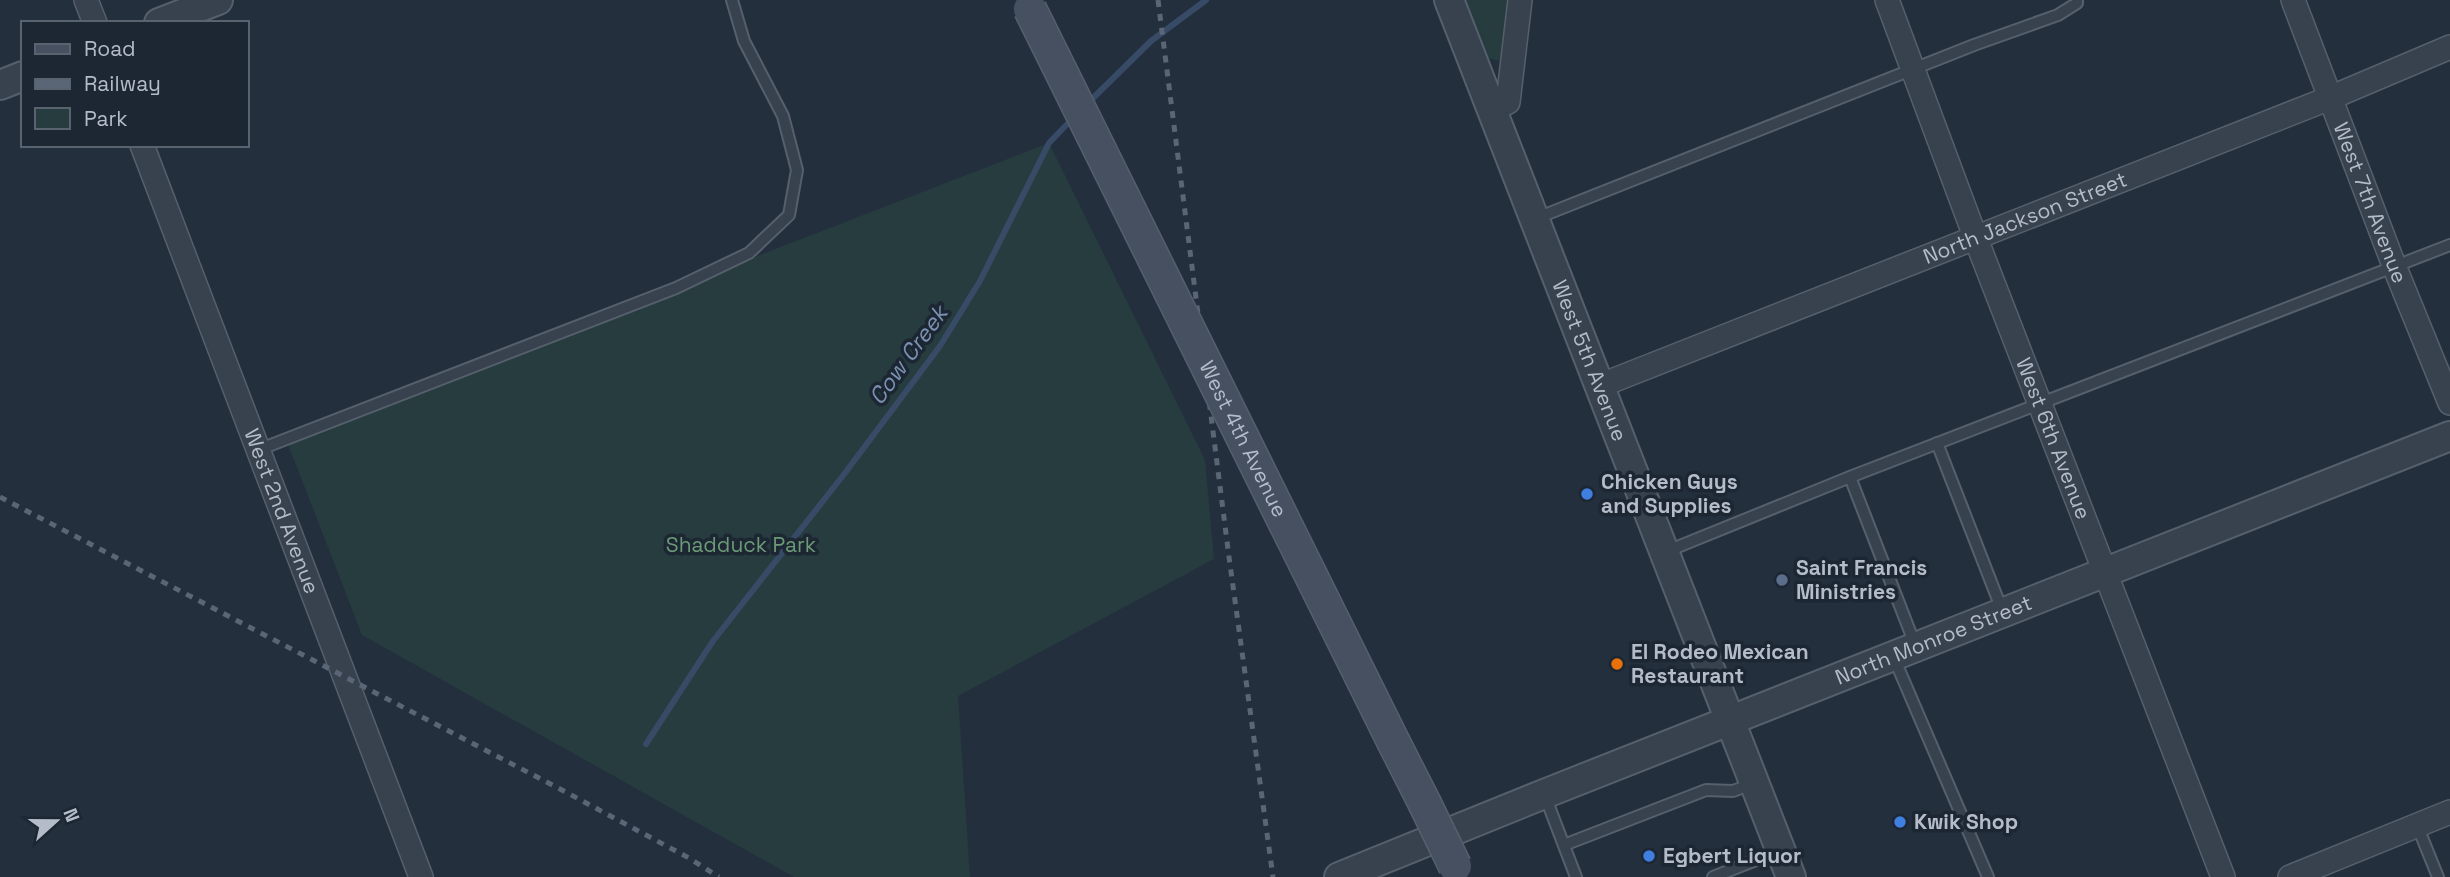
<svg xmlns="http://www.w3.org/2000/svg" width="2450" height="877" font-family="'Space Grotesk',sans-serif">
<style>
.green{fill:#263c3f}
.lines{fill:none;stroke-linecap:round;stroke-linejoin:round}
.stream{stroke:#374a66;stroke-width:6}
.service-casing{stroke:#565f6c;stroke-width:14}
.minor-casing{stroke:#565f6c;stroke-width:26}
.tertiary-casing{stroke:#565f6c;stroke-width:32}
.secondary-casing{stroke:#565f6c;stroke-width:35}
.service{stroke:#38414e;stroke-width:10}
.minor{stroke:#38414e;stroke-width:23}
.tertiary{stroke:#38414e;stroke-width:28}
.secondary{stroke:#465061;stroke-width:32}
.rail{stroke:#5a6575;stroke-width:5;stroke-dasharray:7 7;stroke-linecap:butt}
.secondary-bridge-casing{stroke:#565f6c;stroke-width:35;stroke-linecap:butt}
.secondary-bridge{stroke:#465061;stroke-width:32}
.shop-dot{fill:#3f7fe0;stroke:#1d2633;stroke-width:2.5}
.service-dot{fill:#5c6f8a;stroke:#1d2633;stroke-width:2.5}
.food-dot{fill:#e8710a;stroke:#1d2633;stroke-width:2.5}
.labels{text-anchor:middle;stroke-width:7;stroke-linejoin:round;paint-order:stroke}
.street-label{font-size:21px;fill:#b4bcc9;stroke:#1d2633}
.poi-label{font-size:21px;font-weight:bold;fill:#b4bcc9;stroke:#1d2633;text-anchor:start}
.park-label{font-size:21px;fill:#6b9b76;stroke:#1d2633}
.water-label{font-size:23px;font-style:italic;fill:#7b92b2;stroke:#1d2633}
</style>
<rect width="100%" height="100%" fill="#242f3e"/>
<g class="green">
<path d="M1465 0H1507L1502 56 1499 61 1488 58Z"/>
<path d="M1049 143 1205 460 1214 559 958 696 970 877H794L362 635 286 439Z"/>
</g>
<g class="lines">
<g class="stream">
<path d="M1086 105 1151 41 1206 0"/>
<path d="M646 744 713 641 845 473 940 346 980 281 1049 143 1074 117"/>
</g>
<defs>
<g id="service">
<path d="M1537 218 1974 45 2058 15 2077 3V0"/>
<path d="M1937 443 2002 610"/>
<path d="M258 450 676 288 749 253 789 215 797 170 783 116 744 41 732 0"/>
<path d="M1850 477 1916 647"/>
<path d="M1665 552 1850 477 2450 245"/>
<path d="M1894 658 1988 877"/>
<path d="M1545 796 1576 877"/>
<path d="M2417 825 2438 877"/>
<path d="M1564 845 1706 790 1733 791 1752 784"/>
<path d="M1713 877 1779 851"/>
</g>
<g id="minor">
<path d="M86 0 95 23"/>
<path id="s1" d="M1887 0 1976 239 2223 877"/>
<path id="s2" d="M2293 0 2395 268 2450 403"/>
<path d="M1492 110 1508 102 1520 0"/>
<path id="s3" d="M142 145 421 877"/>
<path id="s4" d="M1599 386 2330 98 2450 47"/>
<path d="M2290 877 2450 812"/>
</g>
<g id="tertiary">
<path id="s5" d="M1449 0 1791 877"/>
<path d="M159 23 218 0"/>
<path d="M0 85 23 76"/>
<path id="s6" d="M1339 877 1544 794 2450 436"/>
</g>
<path id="secondary" d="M1394 743 1424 802"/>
</defs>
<use href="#service" class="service-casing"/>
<use href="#minor" class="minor-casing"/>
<use href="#tertiary" class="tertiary-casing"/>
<use href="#secondary" class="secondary-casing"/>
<use href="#service" class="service"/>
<use href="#minor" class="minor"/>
<use href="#tertiary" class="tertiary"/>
<use href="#secondary" class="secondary"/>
<g class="rail">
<path d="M1158 0 1229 557 1273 877"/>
<path d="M0 497 560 789 689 858 719 877"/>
</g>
<defs>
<g id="secondary-bridge">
<path id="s7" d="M1030 9 1394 743"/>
<path d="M1424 802 1455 866"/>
</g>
</defs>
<use href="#secondary-bridge" class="secondary-bridge-casing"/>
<use href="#secondary-bridge" class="secondary-bridge"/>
</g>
<g class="shop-dot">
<circle cx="1587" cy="494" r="7"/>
<circle cx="1900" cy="822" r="7"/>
<circle cx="1649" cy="856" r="7"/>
</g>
<circle class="service-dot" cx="1782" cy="580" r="7"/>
<circle class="food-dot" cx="1617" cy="664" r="7"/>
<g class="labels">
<g class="street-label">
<text dy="7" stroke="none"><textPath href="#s2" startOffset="217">West 7th Avenue</textPath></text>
<text dy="7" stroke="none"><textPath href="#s4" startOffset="458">North Jackson Street</textPath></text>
<text dy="7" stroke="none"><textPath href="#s5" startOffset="387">West 5th Avenue</textPath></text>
<text dy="7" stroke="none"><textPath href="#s7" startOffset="480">West 4th Avenue</textPath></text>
<text dy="7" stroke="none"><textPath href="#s1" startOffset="469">West 6th Avenue</textPath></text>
<text dy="7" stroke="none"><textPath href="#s3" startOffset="392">West 2nd Avenue</textPath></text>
<text dy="7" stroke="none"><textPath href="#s6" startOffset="640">North Monroe Street</textPath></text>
</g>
<g class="poi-label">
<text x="1601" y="489">Chicken Guys<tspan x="1601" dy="24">and Supplies</tspan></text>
<text x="1796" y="575">Saint Francis<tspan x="1796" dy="24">Ministries</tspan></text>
<text x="1631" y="659">El Rodeo Mexican<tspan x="1631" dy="24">Restaurant</tspan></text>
<text x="1914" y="829">Kwik Shop</text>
<text x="1663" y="863">Egbert Liquor</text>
</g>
<g class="park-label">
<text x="741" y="552">Shadduck Park</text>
</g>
<g class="water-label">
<text transform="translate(908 355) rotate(-54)" y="8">Cow Creek</text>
</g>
</g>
<rect x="21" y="21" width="228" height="126" fill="#1d2633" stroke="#59626f" stroke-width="2"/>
<rect x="35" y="44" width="35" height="10" fill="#465061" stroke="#59626f" stroke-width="2"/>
<text x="84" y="56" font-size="21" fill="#b4bcc9">Road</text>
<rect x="35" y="79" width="35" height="10" fill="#5a6575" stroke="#59626f" stroke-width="2"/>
<text x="84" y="91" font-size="21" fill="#b4bcc9">Railway</text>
<rect x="35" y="108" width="35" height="21" fill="#263c3f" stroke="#59626f" stroke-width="2"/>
<text x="84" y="126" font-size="21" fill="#b4bcc9">Park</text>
<g transform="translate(56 821) rotate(69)" stroke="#1d2633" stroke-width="5" paint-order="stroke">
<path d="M0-5L12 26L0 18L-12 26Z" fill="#b4bcc9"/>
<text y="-10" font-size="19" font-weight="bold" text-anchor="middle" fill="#b4bcc9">N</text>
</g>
</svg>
